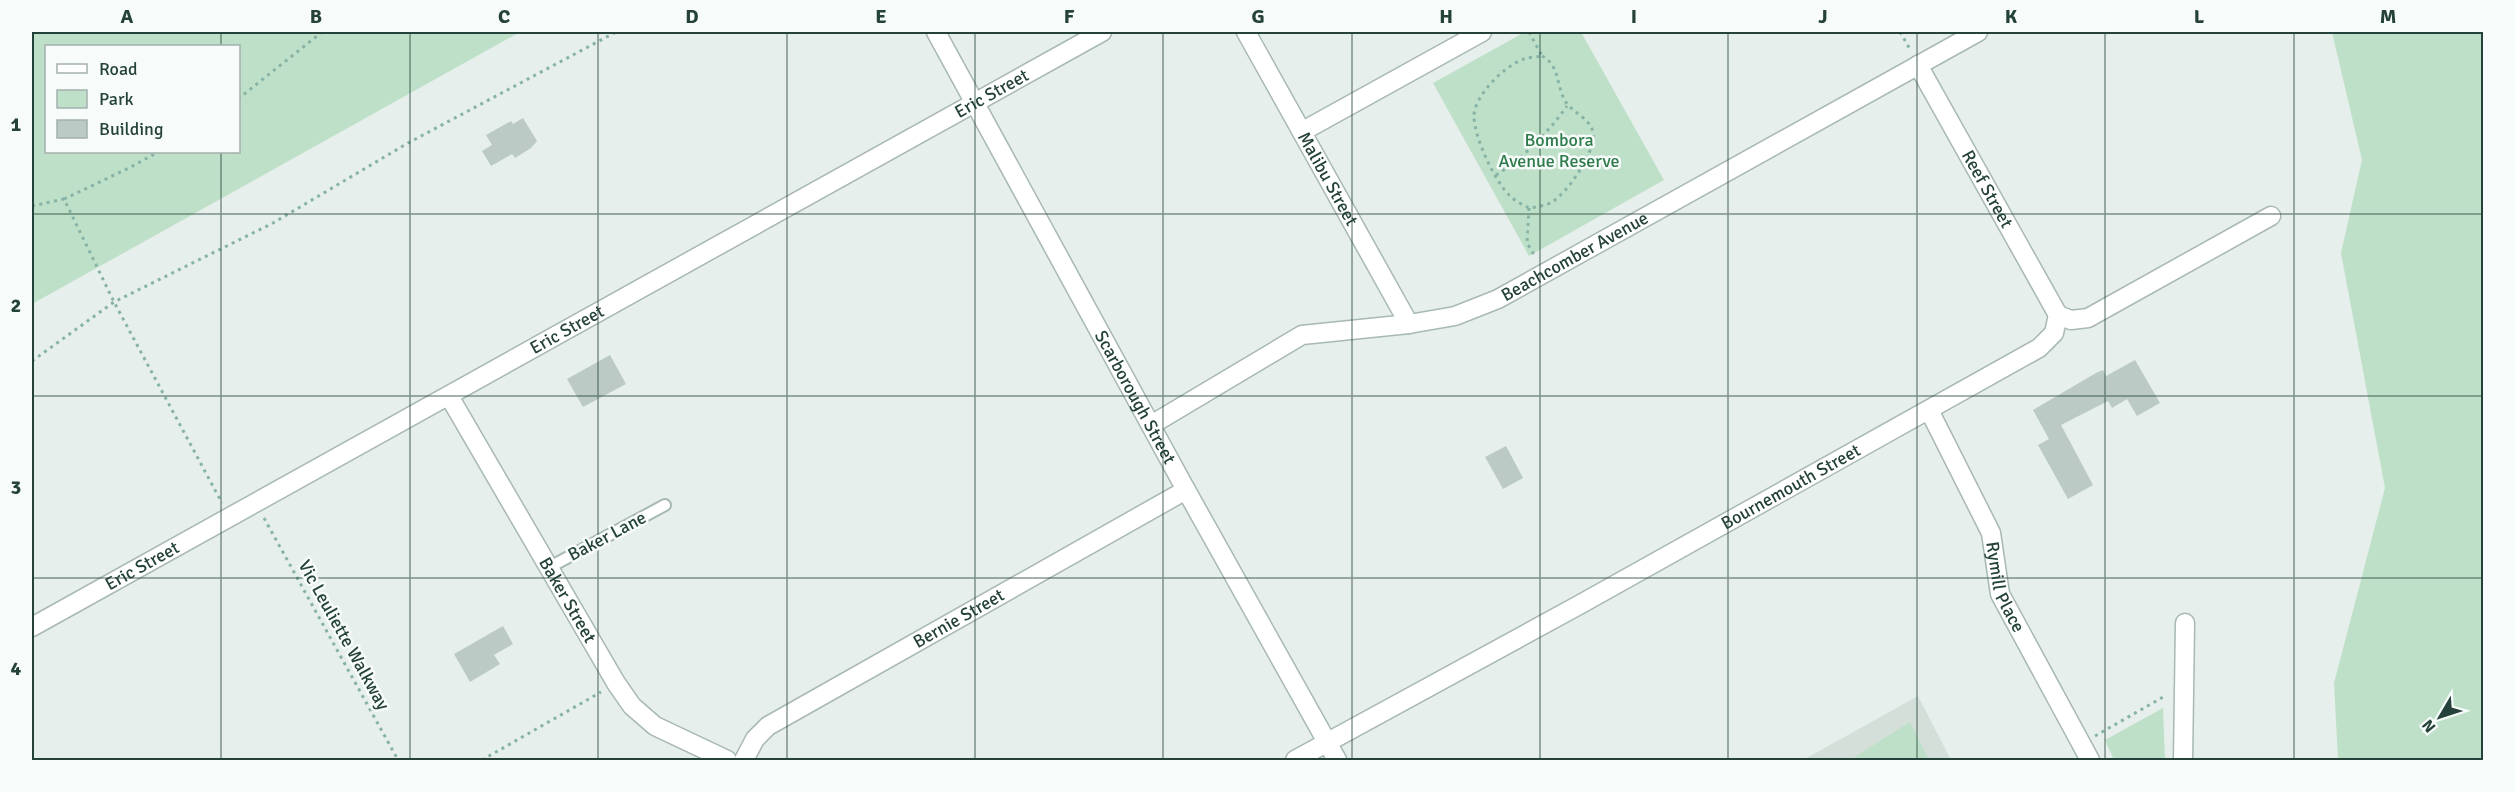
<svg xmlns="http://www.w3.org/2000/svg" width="2515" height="792" font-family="Signika,sans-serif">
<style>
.built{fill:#d4dfda}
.green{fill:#bfe0c8;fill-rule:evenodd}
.building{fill:#bbcac4}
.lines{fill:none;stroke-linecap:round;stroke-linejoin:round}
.service-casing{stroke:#a8b8b2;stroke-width:14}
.minor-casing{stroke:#a8b8b2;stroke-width:21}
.path{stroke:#86b3a5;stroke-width:3;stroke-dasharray:3 4.5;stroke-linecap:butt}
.service{stroke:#fff;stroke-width:10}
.minor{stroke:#fff;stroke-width:18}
.grid{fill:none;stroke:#24423a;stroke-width:1.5;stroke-opacity:0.55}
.labels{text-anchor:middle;stroke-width:5;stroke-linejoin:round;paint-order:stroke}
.street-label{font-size:18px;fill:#24423a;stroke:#f7fbf9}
.park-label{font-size:18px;fill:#2d7a4b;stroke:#f7fbf9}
.neatline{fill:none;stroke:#24423a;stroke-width:2}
.grid-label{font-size:20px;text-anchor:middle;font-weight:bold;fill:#24423a}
</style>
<rect width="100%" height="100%" fill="#e6efeb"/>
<path class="built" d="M1918 696 1951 760H1803Z"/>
<g class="green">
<path d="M32 32H520L32 304ZM46 46H238V152H46Z"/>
<path d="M1525 32H1581L1664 180 1529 256 1433 83Z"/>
<path d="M2332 32H2483V760H2338L2334 683 2385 488 2341 253 2362 160Z"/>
<path d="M2163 708 2165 760H2114L2105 740Z"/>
<path d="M1910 722 1929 760H1850Z"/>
</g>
<g class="building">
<path d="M523 118 537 141 531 148 515 158 512 154 491 166 482 151 492 145 486 135 511 121 513 124Z"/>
<path d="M610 355 626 384 583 407 567 379Z"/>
<path d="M2135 360 2160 403 2137 416 2127 399 2112 408 2108 401 2061 425 2093 485 2068 499 2038 445 2049 439 2033 410 2096 373 2103 370 2106 376Z"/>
<path d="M1506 446 1523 478 1503 489 1485 457Z"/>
<path d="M503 626 513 644 494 655 500 664 470 682 454 654Z"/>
</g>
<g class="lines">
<defs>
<path id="service" d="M548 568 665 505"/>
<g id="minor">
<path id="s1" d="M936 32 1186 490 1337 760"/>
<path id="s2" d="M1246 32 1409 324"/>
<path id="s3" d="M1918 65 2058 315"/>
<path d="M1303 131 1482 32"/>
<path d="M2058 315 2071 320 2088 318 2271 216"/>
<path id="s4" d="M449 396 616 683 632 706 655 726 727 760"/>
<path id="s5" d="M1929 410 1991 533 2000 594 2090 760"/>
<path id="s6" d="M1151 425 1302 335 1409 324 1455 316 1498 299 1978 32"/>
<path id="s7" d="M32 627 1102 32"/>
<path id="s8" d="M744 760 755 739 768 726 1186 490"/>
<path id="s9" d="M1295 760 1579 605 2039 348 2054 333 2058 315"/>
<path d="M2183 760 2185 623"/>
</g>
</defs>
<use href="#service" class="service-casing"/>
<use href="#minor" class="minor-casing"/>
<g class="path">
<path d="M1529 32 1542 56"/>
<path d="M1900 32 1911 51"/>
<path d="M1542 56C1559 65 1556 82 1564 99 1570 112 1591 118 1593 133 1596 152 1567 193 1552 202 1545 206 1537 207 1529 208 1523 205 1515 201 1510 196 1495 182 1474 137 1474 116 1474 96 1505 65 1524 59 1529 57 1536 57 1542 56Z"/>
<path d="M238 99 322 32"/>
<path d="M1496 175C1523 158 1548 133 1567 106"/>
<path d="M64 199 129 168 158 152"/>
<path d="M32 206 64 199 114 302 222 503"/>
<path d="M1529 208 1527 243 1536 258"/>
<path d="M32 361 114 302 273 223 408 143 616 32"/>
<path d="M264 518 398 760"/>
<path d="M2095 736 2165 696"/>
<path d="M482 760 601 692"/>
</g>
<use href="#service" class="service"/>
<use href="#minor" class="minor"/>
</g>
<path class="grid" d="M221 32V46M410 32V760M598 32V760M787 32V760M975 32V760M1163 32V760M1352 32V760M1540 32V760M1728 32V760M1917 32V760M2105 32V760M2294 32V760M221 152V760M32 214H2484M32 396H2484M32 578H2484"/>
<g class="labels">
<g class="street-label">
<text dy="6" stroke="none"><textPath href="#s7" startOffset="1098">Eric Street</textPath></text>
<text dy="6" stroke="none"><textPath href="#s2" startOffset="168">Malibu Street</textPath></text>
<text dy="6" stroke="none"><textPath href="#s3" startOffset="142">Reef Street</textPath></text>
<text dy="6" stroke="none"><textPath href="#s6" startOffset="464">Beachcomber Avenue</textPath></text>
<text dy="6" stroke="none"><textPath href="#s7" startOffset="612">Eric Street</textPath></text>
<text dy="6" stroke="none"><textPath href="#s1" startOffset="416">Scarborough Street</textPath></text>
<text dy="6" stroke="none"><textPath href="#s9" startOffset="566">Bournemouth Street</textPath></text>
<text transform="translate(607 536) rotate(-28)" y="6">Baker Lane</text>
<text dy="6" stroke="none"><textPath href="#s7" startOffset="126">Eric Street</textPath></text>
<text dy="6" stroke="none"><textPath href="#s5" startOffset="194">Rymill Place</textPath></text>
<text dy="6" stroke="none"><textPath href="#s4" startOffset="236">Baker Street</textPath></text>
<text dy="6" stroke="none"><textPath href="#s8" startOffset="261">Bernie Street</textPath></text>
<text transform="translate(344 635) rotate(61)" y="6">Vic Leuliette Walkway</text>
</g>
<g class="park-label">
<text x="1559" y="146">Bombora<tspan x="1559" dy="21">Avenue Reserve</tspan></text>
</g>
</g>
<rect width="2515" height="792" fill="none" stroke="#f7fbf9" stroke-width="66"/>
<rect x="45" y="45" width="195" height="108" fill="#f7fbf9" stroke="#a3b1ad" stroke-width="1.5"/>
<rect x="57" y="64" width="30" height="9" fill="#ffffff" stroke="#a3b1ad" stroke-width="1.5"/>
<text x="99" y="75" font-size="18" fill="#24423a">Road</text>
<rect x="57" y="90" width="30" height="18" fill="#bfe0c8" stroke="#a3b1ad" stroke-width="1.5"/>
<text x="99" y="105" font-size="18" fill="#24423a">Park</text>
<rect x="57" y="120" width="30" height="18" fill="#bbcac4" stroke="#a3b1ad" stroke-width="1.5"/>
<text x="99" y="135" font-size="18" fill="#24423a">Building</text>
<g transform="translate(2440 717) rotate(231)" stroke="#f7fbf9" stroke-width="4.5" paint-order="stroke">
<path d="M0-4.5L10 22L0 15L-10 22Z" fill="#24423a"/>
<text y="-9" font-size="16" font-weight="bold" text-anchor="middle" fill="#24423a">N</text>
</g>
<rect x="33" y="33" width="2449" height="726" class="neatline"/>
<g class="grid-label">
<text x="127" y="23">A</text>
<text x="316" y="23">B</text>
<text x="504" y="23">C</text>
<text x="692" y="23">D</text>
<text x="881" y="23">E</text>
<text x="1069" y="23">F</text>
<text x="1258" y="23">G</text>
<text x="1446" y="23">H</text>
<text x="1634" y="23">I</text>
<text x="1823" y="23">J</text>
<text x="2011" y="23">K</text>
<text x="2199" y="23">L</text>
<text x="2388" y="23">M</text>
<text x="16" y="131">1</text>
<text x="16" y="312">2</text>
<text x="16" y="494">3</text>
<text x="16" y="675">4</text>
</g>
</svg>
